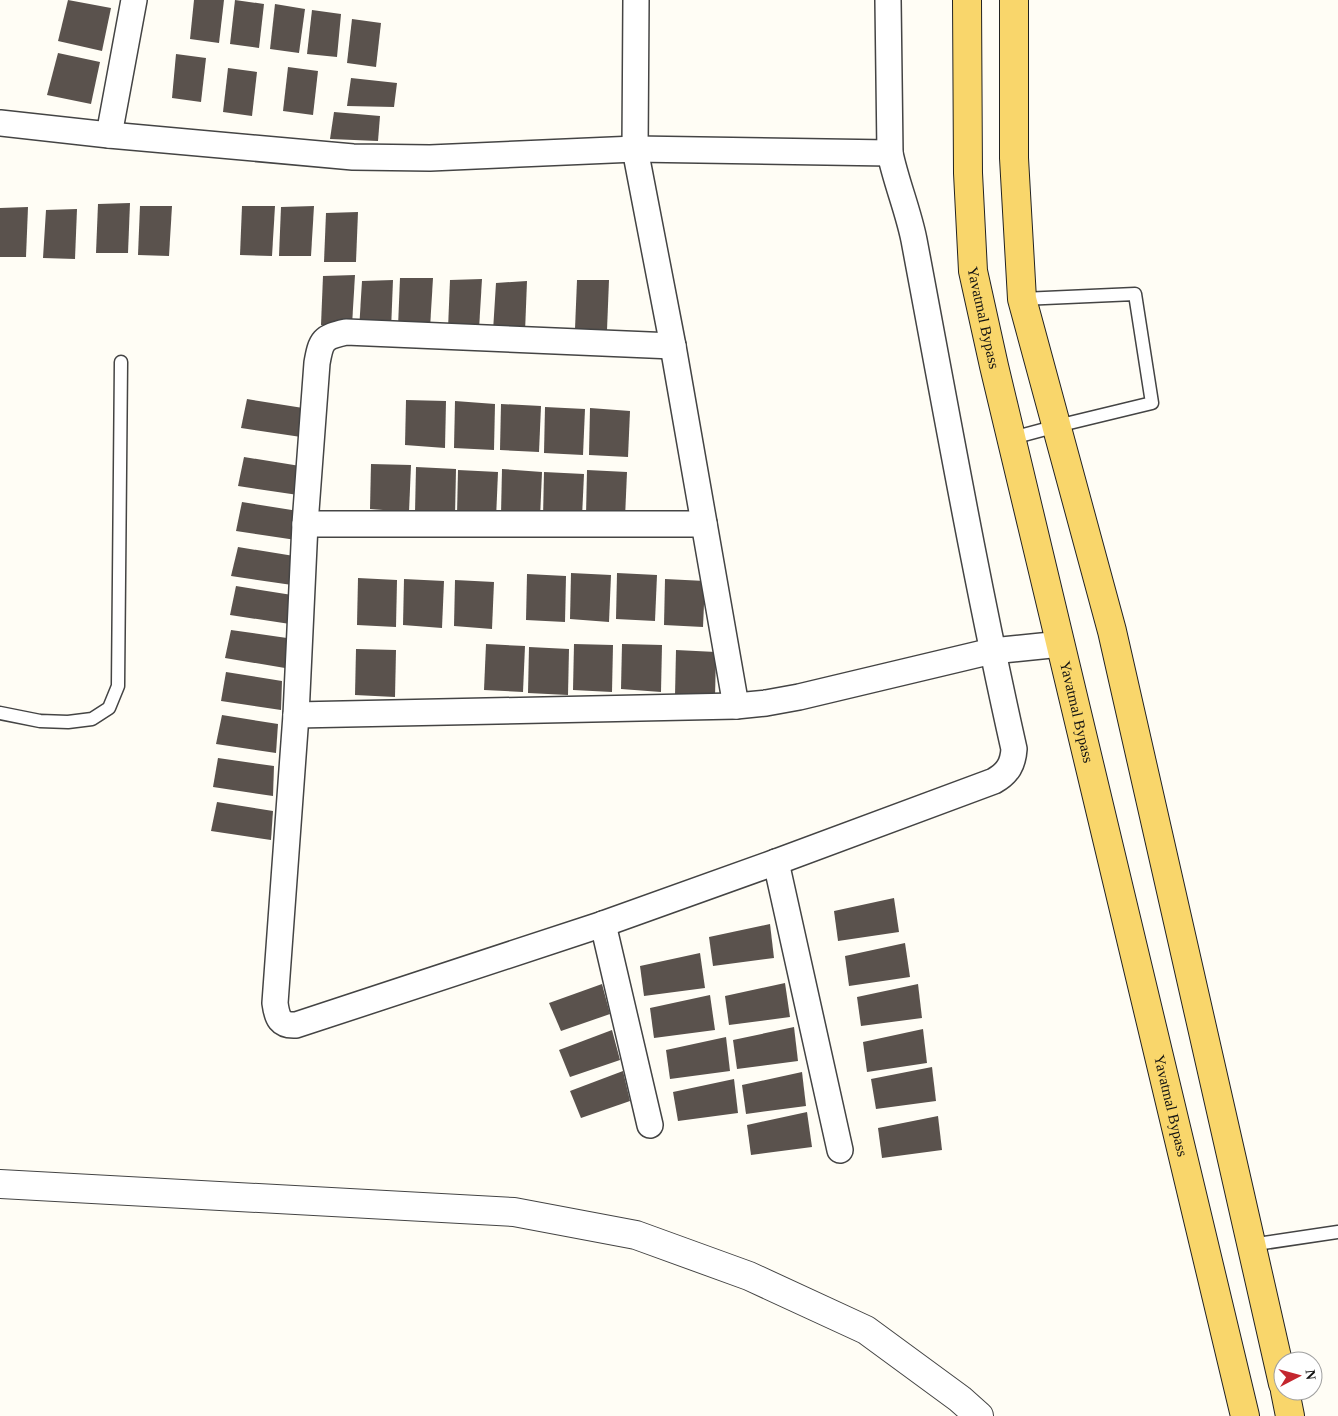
<svg xmlns="http://www.w3.org/2000/svg" width="1338" height="1416" font-family="Georgia,serif">
<style>
.building{fill:#5a524d}
.lines{fill:none;stroke-linecap:round;stroke-linejoin:round}
.service-casing{stroke:#444;stroke-width:15}
.minor-casing{stroke:#444;stroke-width:28}
.tertiary-casing{stroke:#444;stroke-width:30}
.primary-casing{stroke:#222;stroke-width:30}
.service{stroke:#fff;stroke-width:12}
.minor{stroke:#fff;stroke-width:25}
.tertiary{stroke:#fff;stroke-width:28}
.primary{stroke:#f9d66b;stroke-width:28}
.labels{text-anchor:middle;stroke-width:5;stroke-linejoin:round;paint-order:stroke}
.street-label{font-size:15px;fill:#111;stroke:#fff}
</style>
<rect width="100%" height="100%" fill="#fffdf5"/>
<g class="building">
<path d="M68 0 111 8 102 51 58 41Z"/>
<path d="M194 0H224L219 43 190 39Z"/>
<path d="M235 0 264 4 259 48 230 44Z"/>
<path d="M275 4 305 9 299 53 270 49Z"/>
<path d="M312 10 341 14 337 57 307 54Z"/>
<path d="M352 19 381 23 376 67 347 63Z"/>
<path d="M58 53 100 62 91 104 47 95Z"/>
<path d="M176 54 206 58 201 102 172 98Z"/>
<path d="M288 67 318 71 313 115 283 111Z"/>
<path d="M228 68 257 72 252 116 223 112Z"/>
<path d="M351 78 397 83 394 107 347 106Z"/>
<path d="M334 112 380 116 378 141 330 139Z"/>
<path d="M130 203 128 253H96L98 204Z"/>
<path d="M140 206H172L169 256 138 255Z"/>
<path d="M242 206H275L272 256 240 255Z"/>
<path d="M314 206 311 256H279L281 207Z"/>
<path d="M28 207 26 257H0V208Z"/>
<path d="M77 209 75 259 43 258 46 210Z"/>
<path d="M358 212 356 262H324L326 213Z"/>
<path d="M355 275 352 325H321L323 276Z"/>
<path d="M400 278H433L430 328 398 327Z"/>
<path d="M482 279 479 329H448L450 280Z"/>
<path d="M393 280 391 330H359L362 281Z"/>
<path d="M577 280H609L607 330 575 329Z"/>
<path d="M527 281 525 332 493 331 496 283Z"/>
<path d="M247 399 303 408 301 437 241 428Z"/>
<path d="M406 400 446 401 445 448 405 445Z"/>
<path d="M455 401 495 404 494 450 454 448Z"/>
<path d="M501 404 541 406 539 452 500 450Z"/>
<path d="M545 407 585 409 583 455 544 453Z"/>
<path d="M590 408 630 411 628 457 589 455Z"/>
<path d="M244 457 300 466 298 495 238 486Z"/>
<path d="M371 464 411 465 409 512 370 509Z"/>
<path d="M416 467 456 469 455 516 415 513Z"/>
<path d="M502 469 542 472 540 518 501 515Z"/>
<path d="M458 470 498 472 496 519 457 516Z"/>
<path d="M587 470 627 472 625 518 586 516Z"/>
<path d="M544 472 584 474 582 517 543 518Z"/>
<path d="M242 502 298 511 296 540 236 531Z"/>
<path d="M238 547 294 556 292 585 231 576Z"/>
<path d="M571 573 611 575 609 622 570 619Z"/>
<path d="M617 573 657 575 655 621 616 619Z"/>
<path d="M527 574 566 576 565 622 526 620Z"/>
<path d="M358 578 397 580 396 627 357 625Z"/>
<path d="M404 579 444 581 442 628 403 625Z"/>
<path d="M665 579 705 581 703 627 664 625Z"/>
<path d="M455 580 494 582 492 629 454 626Z"/>
<path d="M236 586 292 595 290 624 230 615Z"/>
<path d="M231 630 287 638 285 668 225 658Z"/>
<path d="M486 644 525 646 523 692 484 690Z"/>
<path d="M574 644 613 645 612 692 573 690Z"/>
<path d="M622 644 662 645 661 692 621 689Z"/>
<path d="M529 647 569 649 568 695 528 693Z"/>
<path d="M356 649 396 650 395 697 355 695Z"/>
<path d="M676 650 716 652 715 698 675 696Z"/>
<path d="M226 672 282 681 281 710 221 701Z"/>
<path d="M222 715 278 724 276 753 216 744Z"/>
<path d="M218 758 274 766 273 796 213 787Z"/>
<path d="M217 802 273 811 271 840 211 831Z"/>
<path d="M894 898 899 932 838 941 834 911Z"/>
<path d="M770 924 774 958 713 966 709 937Z"/>
<path d="M905 943 910 977 849 986 845 956Z"/>
<path d="M700 953 705 988 644 996 640 966Z"/>
<path d="M785 983 790 1017 729 1025 725 996Z"/>
<path d="M602 984 610 1014 561 1031 549 1003Z"/>
<path d="M918 984 922 1018 861 1026 857 997Z"/>
<path d="M710 995 715 1030 654 1038 650 1008Z"/>
<path d="M794 1027 798 1061 737 1069 733 1040Z"/>
<path d="M923 1029 927 1063 867 1072 863 1042Z"/>
<path d="M612 1030 620 1060 570 1077 559 1050Z"/>
<path d="M726 1037 730 1071 670 1079 666 1050Z"/>
<path d="M932 1067 936 1101 876 1109 871 1079Z"/>
<path d="M623 1071 630 1101 581 1118 570 1091Z"/>
<path d="M802 1072 806 1106 746 1114 742 1085Z"/>
<path d="M734 1079 738 1113 678 1121 673 1092Z"/>
<path d="M807 1112 812 1147 751 1155 747 1125Z"/>
<path d="M938 1116 942 1150 882 1158 878 1128Z"/>
</g>
<g class="lines">
<defs>
<g id="service">
<path d="M1012 438 1057 426 1152 403 1135 294 1022 299"/>
<path d="M0 713 40 721 68 722 92 719 109 708 118 686 121 362"/>
<path d="M1250 1245 1338 1232"/>
</g>
<g id="minor">
<path d="M636 0 635 149 673 346 736 706"/>
<path d="M0 123 109 135 353 157 430 158 635 149 890 153"/>
<path d="M109 135 134 0"/>
<path d="M673 346 346 332C323 337 321 340 317 363L305 524 296 715 275 1003C277 1018 280 1026 296 1025L603 924 776 862 994 781C1008 773 1013 764 1014 749 976 580 946 410 914 240 908 210 896 182 890 153L888 0"/>
<path d="M305 524H704"/>
<path d="M296 715 736 706 766 703 799 697 992 651 1061 644"/>
<path d="M776 862 840 1150"/>
<path d="M603 924 650 1125"/>
</g>
<path id="tertiary" d="M0 1184 514 1212 636 1235 749 1276 866 1330 960 1399 979 1416"/>
<g id="primary">
<path id="s1" d="M967 0 968 173 973 271 994 366 1245 1416"/>
<path d="M1014 0V158L1022 299 1112 631 1283 1384"/>
<path d="M1285 1391 1290 1416"/>
</g>
</defs>
<use href="#service" class="service-casing"/>
<use href="#minor" class="minor-casing"/>
<use href="#tertiary" class="tertiary-casing"/>
<use href="#primary" class="primary-casing"/>
<use href="#service" class="service"/>
<use href="#minor" class="minor"/>
<use href="#tertiary" class="tertiary"/>
<use href="#primary" class="primary"/>
</g>
<g class="labels">
<g class="street-label">
<text dy="5" stroke="none"><textPath href="#s1" startOffset="319">Yavatmal Bypass</textPath></text>
<text dy="5" stroke="none"><textPath href="#s1" startOffset="724">Yavatmal Bypass</textPath></text>
<text dy="5" stroke="none"><textPath href="#s1" startOffset="1129">Yavatmal Bypass</textPath></text>
</g>
</g>
<g transform="translate(1298 1376) rotate(84)"><circle r="24" fill="#ffffff" stroke="#a0a0a0"/>
<path d="M0-4L9 19L0 12L-9 19Z" fill="#c4262e"/>
<text y="-8" font-size="14" font-weight="bold" text-anchor="middle" fill="#111111">N</text>
</g>
</svg>
